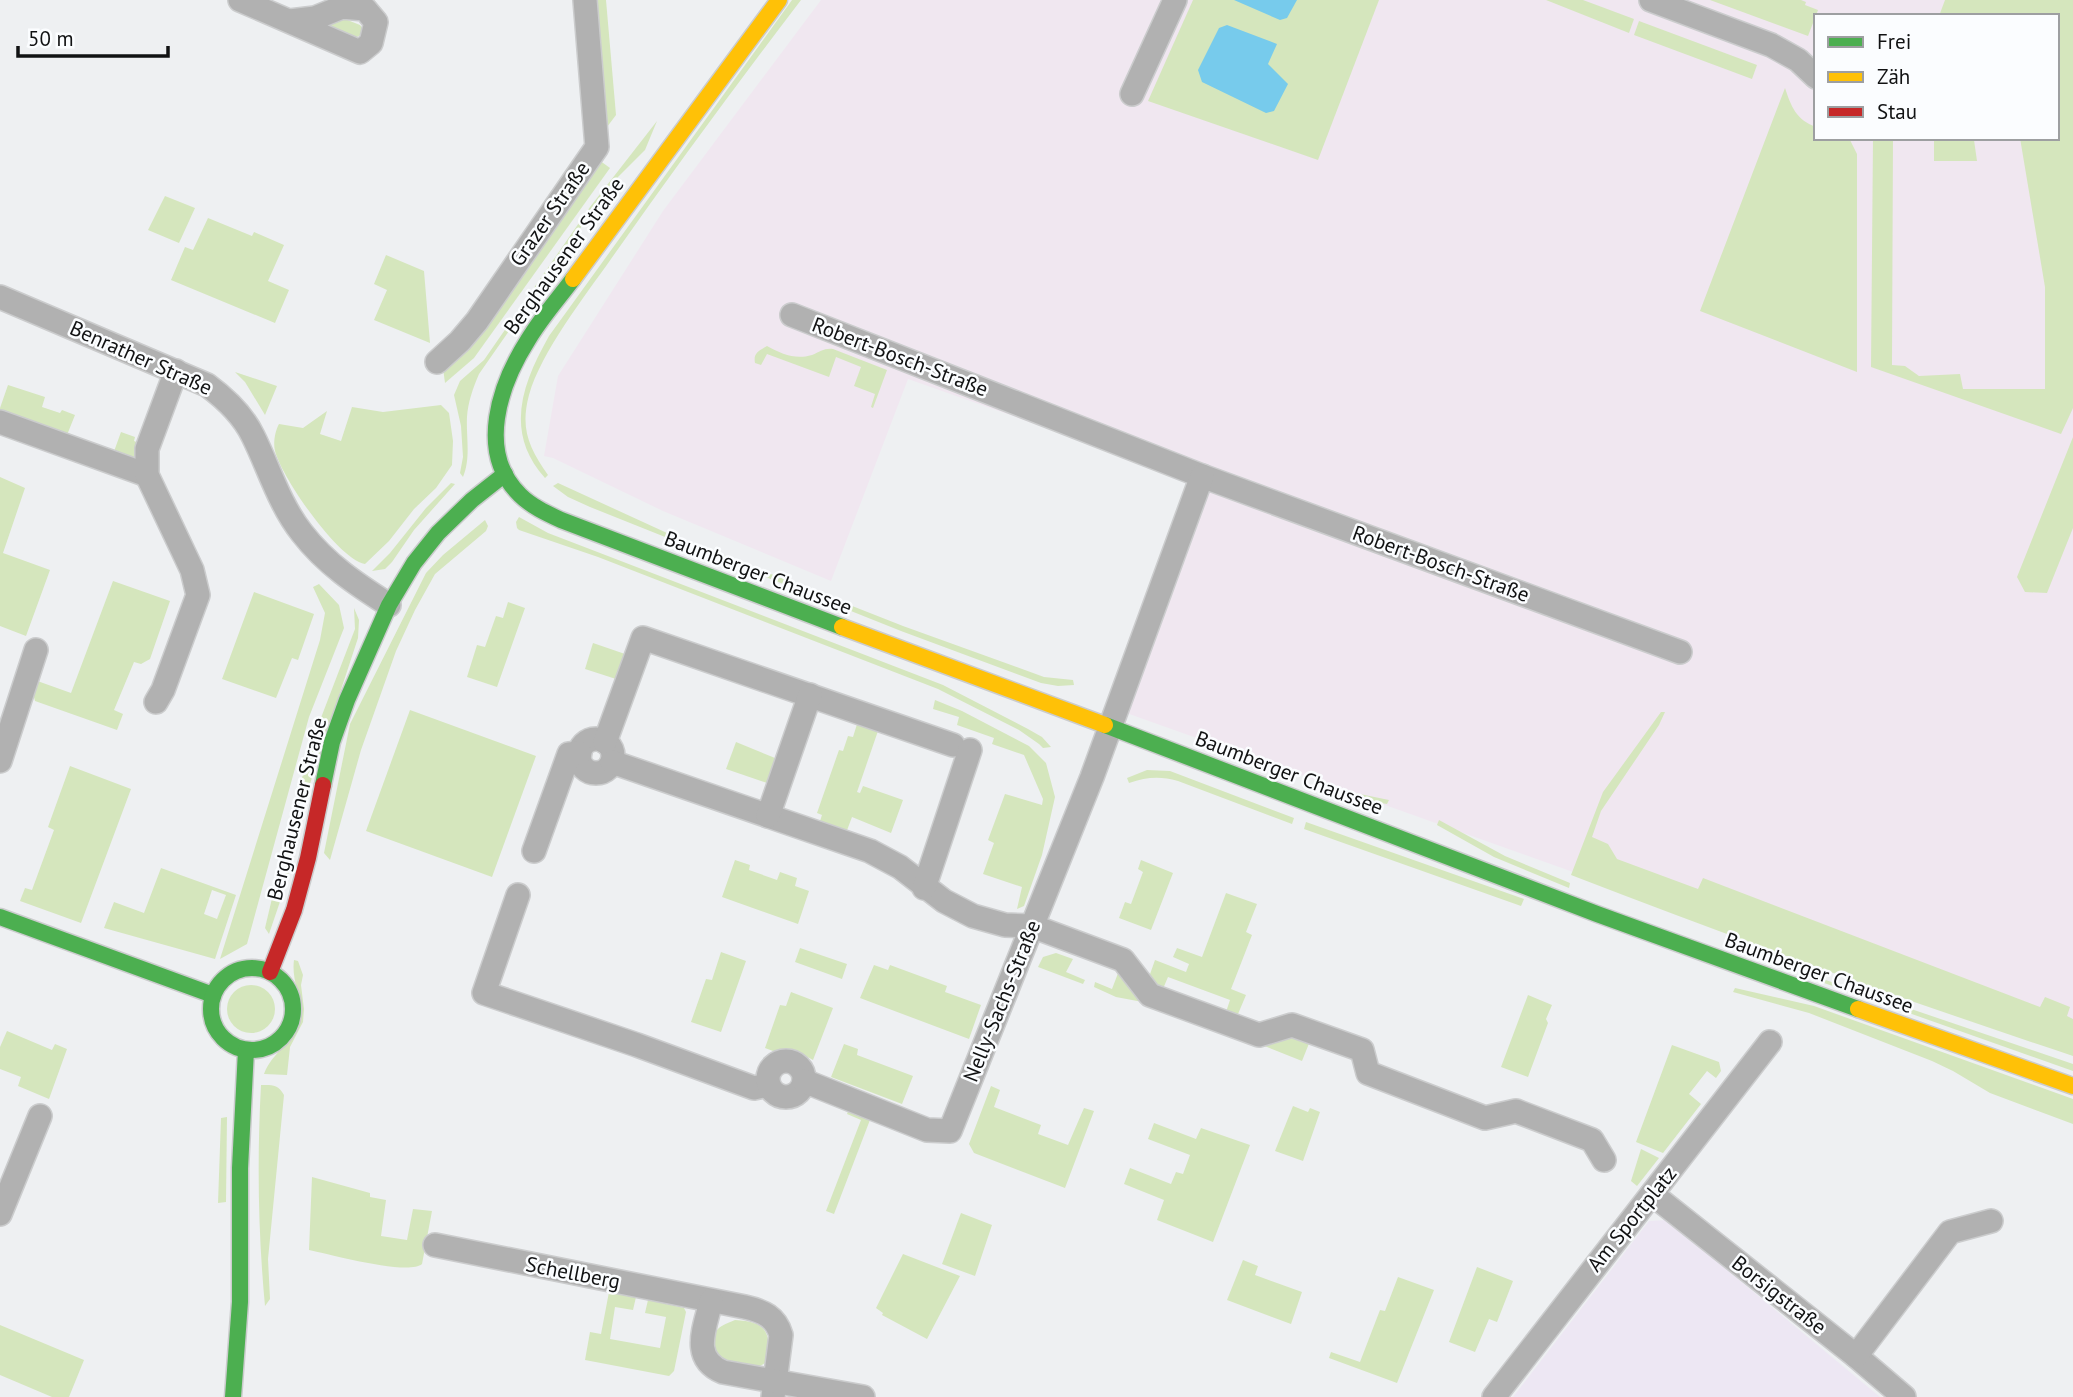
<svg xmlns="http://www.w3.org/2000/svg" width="2073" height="1397" font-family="'PT Sans',sans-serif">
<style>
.commercial{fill:#ede7f3}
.industrial{fill:#f0e7f0;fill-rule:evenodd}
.green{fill:#d5e6bd;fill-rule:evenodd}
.water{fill:#77cbec}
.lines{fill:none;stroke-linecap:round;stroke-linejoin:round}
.street-casing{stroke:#cbcccd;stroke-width:26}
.fast-casing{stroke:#cbcccd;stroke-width:19}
.slow-casing{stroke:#cbcccd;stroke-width:19}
.jam-casing{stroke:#cbcccd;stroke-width:19}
.street{stroke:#b1b1b1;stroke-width:23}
.fast{stroke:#4caf50;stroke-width:16}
.slow{stroke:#ffc107;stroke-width:16}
.jam{stroke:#c62828;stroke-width:16}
.labels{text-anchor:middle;stroke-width:5;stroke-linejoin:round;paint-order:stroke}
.street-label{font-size:21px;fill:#111213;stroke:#fbfdff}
</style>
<rect width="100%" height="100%" fill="#eef0f2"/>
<path class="commercial" d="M1667 1220 1880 1397H1513L1649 1221Z"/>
<path class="industrial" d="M821 0H2064L2066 134 2073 182V1050L1118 710 1208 485 908 379 831 581 663 511 553 458 544 456 558 376 663 211ZM1816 16H2057V138H1816Z"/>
<g class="green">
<path d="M594 0H606L616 115 607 127Z"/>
<path d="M792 0H801C736 85 673 171 611 259 585 296 541 352 529 395 520 429 529 448 548 475L545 478C504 432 522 384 549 336Z"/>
<path d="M1193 0H1379L1318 160 1148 101Z"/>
<path d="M1546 0H1583L1634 19 1629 33Z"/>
<path d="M1710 0H1801L1806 2 1805 5 1818 10 1808 36Z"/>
<path d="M1945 0H2073V408L2061 434 1871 367 1873 138H1893L1892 365 1905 366 1919 376 1960 374 1963 389H2045V287L2020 138H2057V16H1939Z"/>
<path d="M345 19 360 25 363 29 362 34 357 37 327 26Z"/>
<path d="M1639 21 1757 65 1752 79 1634 35Z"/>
<path d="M1785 88C1791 106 1796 120 1816 127V138H1849L1857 154V372L1700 311Z"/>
<path d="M657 121 645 150 611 184 479 374C473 388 468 402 467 417 466 437 471 458 463 477L460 473 463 457 461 426 454 395 460 381 484 360 590 207Z"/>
<path d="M1934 138H2003L1974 140 1977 161H1934Z"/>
<path d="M599 160 610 168 474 358 445 383 443 368Z"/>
<path d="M165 196 195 208 179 243 148 230Z"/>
<path d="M208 218 252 236 254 232 284 245 268 281 289 290 275 323 171 280 185 247 193 250Z"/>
<path d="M386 255 424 271 430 343 374 320 387 290 374 284Z"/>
<path d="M767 346C782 354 795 360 812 355 820 352 824 348 833 349L887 370 873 408 871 407 875 394 854 386 861 367 836 357 829 377 767 354 761 365 755 363C753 353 759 351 767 346Z"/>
<path d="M235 372 277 386 265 415 245 382Z"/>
<path d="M8 385 45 397 42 407 60 413 62 410 75 415 65 440 0 416V408Z"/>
<path d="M441 405 449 413 453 441 452 465 436 488 414 509 389 541 365 564C338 559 282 478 275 451 273 443 275 431 279 424L303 428 327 411 320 434 341 441 352 407 383 412Z"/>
<path d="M121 432 135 437 134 441 143 445 139 454 133 461 112 457Z"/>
<path d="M2073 437V528L2047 593 2025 592 2017 577Z"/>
<path d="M0 477 25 488 3 553 50 570 26 636 0 626Z"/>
<path d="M451 483 455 484 414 530 392 562 385 569 372 571 390 553 426 508Z"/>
<path d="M558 483 667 533 903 626 1044 677 1073 680 1074 685 1058 686 1041 683 901 631 590 507 568 497 553 486Z"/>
<path d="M519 517 548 533 943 685 1028 729 1042 737 1051 747 1043 748 1039 744 1019 730 938 689 598 557 519 530 517 528 516 522Z"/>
<path d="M485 520 488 526 486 531 435 574 415 610 396 651 361 750 330 860 324 853 350 724 426 573 443 555Z"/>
<path d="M113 581 170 601 150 659 141 664 134 662 114 710 123 714 117 730 35 701 29 678 71 693Z"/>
<path d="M319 584 339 605 344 628 309 717 247 944 220 959 320 640 325 613 313 587Z"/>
<path d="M254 592 314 614 298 660 292 658 276 698 222 679Z"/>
<path d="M508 602 525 608 497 687 467 677 477 645 485 647 496 616 503 618Z"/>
<path d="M354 608 359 620 358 638 305 799 297 794 319 723 355 629Z"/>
<path d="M593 643 625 654 616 679 585 669Z"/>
<path d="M935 700 962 711 1029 746 1046 763 1055 797 1042 855 1024 906 1017 909 1022 887 983 874 994 843 988 840 1005 794 1042 805 1043 799 1024 755 992 744 994 738 957 725 959 717 933 709Z"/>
<path d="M410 710 536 756 492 877 366 831Z"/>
<path d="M1661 712H1665L1659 725 1601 811 1592 837 1608 844 1617 859 1698 889 1703 878 2040 1007 2045 997 2070 1007 2067 1016 2073 1019V1056C1904 1000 1737 939 1571 875L1603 792Z"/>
<path d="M858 721 879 728 857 792 860 793 863 786 903 800 891 833 852 817 846 833 819 824 822 815 817 813 839 750 843 751 848 736 853 737Z"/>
<path d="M736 742 775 758 767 783 726 769Z"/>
<path d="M70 766 131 789 81 923 20 901 25 888 32 890 54 830 48 827Z"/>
<path d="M1147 770 1170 771 1294 818 1292 824 1178 781C1160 776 1147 777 1129 783L1127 778Z"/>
<path d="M1326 785 1355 793 1389 800 1387 804 1345 797 1324 790Z"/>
<path d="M295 801 299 802 303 810 286 884 269 934 265 928Z"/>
<path d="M1439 820 1505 856 1570 883 1569 888 1494 857 1437 825Z"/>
<path d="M1306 822 1524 899 1521 906 1304 829Z"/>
<path d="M735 860 750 865 749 870 777 880 780 872 797 878 795 886 809 891 798 924 722 897Z"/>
<path d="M1141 860 1173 873 1151 930 1119 918 1125 902 1131 904 1143 872 1138 869Z"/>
<path d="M161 868 236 895 215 959 104 928 114 902 144 913ZM212 890 226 895 217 919 204 914Z"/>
<path d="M1226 893 1257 904 1246 932 1252 935 1231 989 1246 995 1238 1014 1231 1018 1225 1015 1230 1000 1168 977 1162 991 1149 977 1155 960 1186 972 1189 964 1173 957 1177 948 1202 957Z"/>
<path d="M800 948 847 964 842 979 795 962Z"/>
<path d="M721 952 746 961 721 1032 691 1022 706 979 712 980Z"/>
<path d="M1056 953 1073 959 1066 972 1085 980 1083 984 1038 967 1043 957Z"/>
<path d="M294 960 298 961 303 975 301 985 304 1009 303 1022 290 1047 287 1075 264 1074C272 1052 295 1042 299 1019 303 998 291 981 294 960Z"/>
<path d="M874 965 888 970 890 965 947 986 945 992 981 1005 969 1039 860 998Z"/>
<path d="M1120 968 1148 1003 1116 997 1094 987 1095 982 1112 989Z"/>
<path d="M1811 975 2073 1064V1071L1810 978Z"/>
<circle cx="251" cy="1009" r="24"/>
<path d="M1735 988 1814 1006 2073 1099V1124L1990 1093 1953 1071 1932 1061 1809 1013 1733 992Z"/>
<path d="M791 992 833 1008 813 1060 793 1049 773 1051 765 1048 780 1005 786 1006Z"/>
<path d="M1528 995 1552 1005 1546 1019 1548 1023 1528 1077 1501 1067Z"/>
<path d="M7 1031 52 1050 55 1044 67 1049 49 1099 18 1086 21 1077 0 1069V1047Z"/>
<path d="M1291 1034 1310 1041 1302 1061 1262 1045Z"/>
<path d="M844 1044 858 1049 857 1055 913 1076 902 1104 831 1077Z"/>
<path d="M1672 1045 1719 1062 1721 1071 1716 1078 1707 1071 1689 1094 1701 1104 1663 1153 1636 1142Z"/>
<path d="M261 1085C272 1085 278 1084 284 1095L268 1259 270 1299 265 1306C258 1232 257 1159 261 1085Z"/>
<path d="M991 1086 1000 1090 994 1107 1041 1125 1038 1134 1068 1145 1084 1108 1094 1111 1065 1188 974 1153 969 1144Z"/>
<path d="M851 1104 873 1112 834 1214 826 1211 861 1120 847 1114Z"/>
<path d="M1293 1106 1308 1112 1310 1108 1320 1112 1303 1161 1275 1151Z"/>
<path d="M227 1117 226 1202 218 1203 221 1118Z"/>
<path d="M1154 1123 1196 1139 1201 1128 1250 1145 1213 1242 1157 1220 1164 1200 1124 1184 1130 1168 1171 1184 1176 1172 1183 1174 1190 1155 1148 1139Z"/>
<path d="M1641 1149 1659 1158 1637 1186 1631 1181Z"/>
<path d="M312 1177 370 1193V1197L386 1200 381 1236 407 1240 413 1209 432 1211 422 1264C408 1276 329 1254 309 1250Z"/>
<path d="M961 1213 992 1225 975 1276 942 1264Z"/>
<path d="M903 1254 960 1276 927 1339 882 1315 883 1313 876 1308Z"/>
<path d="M1243 1260 1258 1266 1255 1275 1302 1292 1291 1324 1227 1300Z"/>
<path d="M1477 1267 1513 1281 1497 1322 1489 1319 1475 1352 1449 1342Z"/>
<path d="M1398 1277 1434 1290 1397 1383 1329 1358 1331 1352 1360 1362 1380 1310 1385 1311Z"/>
<path d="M609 1292 636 1297 633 1310 615 1307 610 1339 660 1348 666 1317 645 1313 648 1300 684 1308 686 1312 674 1371 669 1376 585 1360 590 1332 601 1334Z"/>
<path d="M735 1320C766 1322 770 1330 769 1360 760 1368 744 1374 731 1367 725 1364 719 1356 713 1352 713 1330 715 1328 735 1320Z"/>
<path d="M0 1325 84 1360 69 1397H52L0 1375Z"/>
</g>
<g class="water">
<path d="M1234 0H1297L1287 18 1280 20Z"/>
<path d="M1227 25 1277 44 1268 64 1288 84 1274 111 1266 113 1202 82 1198 70 1219 28Z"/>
</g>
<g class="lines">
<defs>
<g id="street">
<path d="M240 0 360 52 371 43 376 22 365 9 342 7 315 18 290 21"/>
<path d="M1651 0 1771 45 1798 60 1816 77"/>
<path d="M1132 94 1175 0"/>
<path d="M0 297 207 385C226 399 243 415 253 436 269 468 279 504 302 533 326 564 356 584 389 605"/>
<path d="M792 315 1202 476 1680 652"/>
<path d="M437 362 460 341 477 321 597 147 585 0"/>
<path d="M0 422 147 475"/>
<path d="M156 702 163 690 198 595 192 570 147 475V449L176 371"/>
<circle cx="596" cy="756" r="17"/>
<path d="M605 742 643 638 953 745"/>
<path d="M0 761 36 650"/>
<path d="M612 762 870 851 900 867 944 901 973 916 1005 925 1032 926 1123 960 1150 995 1259 1035 1292 1025 1362 1050 1368 1073 1485 1118 1516 1111 1592 1140 1604 1160"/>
<path d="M768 816 810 695"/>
<path d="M534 851 569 754 580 753"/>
<path d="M924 888 970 750"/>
<path d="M518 895 484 993 637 1045 754 1088 768 1085"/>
<circle cx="786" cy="1079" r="18"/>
<path d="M804 1081 927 1130 950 1131 1092 777 1202 476"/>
<path d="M1652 1194 1856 1356 1904 1397"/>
<path d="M0 1214 40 1116"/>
<path d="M435 1245 745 1307C763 1311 776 1317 781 1335L773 1397"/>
<path d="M711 1301C705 1328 690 1358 723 1372L863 1397"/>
<path d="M1856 1356 1950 1232 1991 1221"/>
<path d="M1494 1397 1770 1042"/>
</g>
<g id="fast">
<path d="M573 279C558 299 541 318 528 340 500 384 476 452 520 495 531 506 546 513 561 520L842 627"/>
<path d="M1105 725 1597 914 1858 1009"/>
<path d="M323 785 332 742 347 700 389 605 414 563 438 533 472 500 505 474"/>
<path d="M0 917 213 995"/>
<circle cx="252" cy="1009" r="41"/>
<path d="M233 1397 240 1302V1168L246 1050"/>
</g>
<g id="slow">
<path d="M573 279 779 0"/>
<path d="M842 627 1105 725"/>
<path d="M1858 1009 2073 1086"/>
</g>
<path id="jam" d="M270 972 294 910 308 858 323 785"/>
</defs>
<use href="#street" class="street-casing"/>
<use href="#fast" class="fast-casing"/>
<use href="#slow" class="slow-casing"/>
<use href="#jam" class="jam-casing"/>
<use href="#street" class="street"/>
<use href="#fast" class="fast"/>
<use href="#slow" class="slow"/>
<use href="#jam" class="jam"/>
</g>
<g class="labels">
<g class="street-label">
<text transform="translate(550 214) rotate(-55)" y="7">Grazer Straße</text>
<text transform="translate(564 256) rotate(-54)" y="7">Berghausener Straße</text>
<text transform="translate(900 357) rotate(21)" y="7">Robert-Bosch-Straße</text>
<text transform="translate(141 358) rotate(24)" y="7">Benrather Straße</text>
<text transform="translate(1441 564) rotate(20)" y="7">Robert-Bosch-Straße</text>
<text transform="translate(758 573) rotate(21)" y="7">Baumberger Chaussee</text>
<text transform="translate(1289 773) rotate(21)" y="7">Baumberger Chaussee</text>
<text transform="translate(297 809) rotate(-76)" y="7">Berghausener Straße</text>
<text transform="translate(1819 973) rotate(20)" y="7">Baumberger Chaussee</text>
<text transform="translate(1002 1001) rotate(-68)" y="7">Nelly-Sachs-Straße</text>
<text transform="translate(1632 1219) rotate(-51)" y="7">Am Sportplatz</text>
<text transform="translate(573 1273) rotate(11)" y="7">Schellberg</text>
<text transform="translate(1779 1295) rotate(38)" y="7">Borsigstraße</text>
</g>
</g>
<rect x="1814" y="14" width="245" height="126" fill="#fbfdff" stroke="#9d9fa1" stroke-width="2"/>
<rect x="1828" y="37" width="35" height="10" fill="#4caf50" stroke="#9d9fa1" stroke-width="2"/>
<text x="1877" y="49" font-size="21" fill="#111213">Frei</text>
<rect x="1828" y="72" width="35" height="10" fill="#ffc107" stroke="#9d9fa1" stroke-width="2"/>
<text x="1877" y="84" font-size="21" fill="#111213">Zäh</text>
<rect x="1828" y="107" width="35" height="10" fill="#c62828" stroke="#9d9fa1" stroke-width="2"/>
<text x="1877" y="119" font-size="21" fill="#111213">Stau</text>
<path d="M18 46v10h150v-10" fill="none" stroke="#111213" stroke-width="3.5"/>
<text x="28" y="46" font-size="21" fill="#111213" stroke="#fbfdff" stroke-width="5" paint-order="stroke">50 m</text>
</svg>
